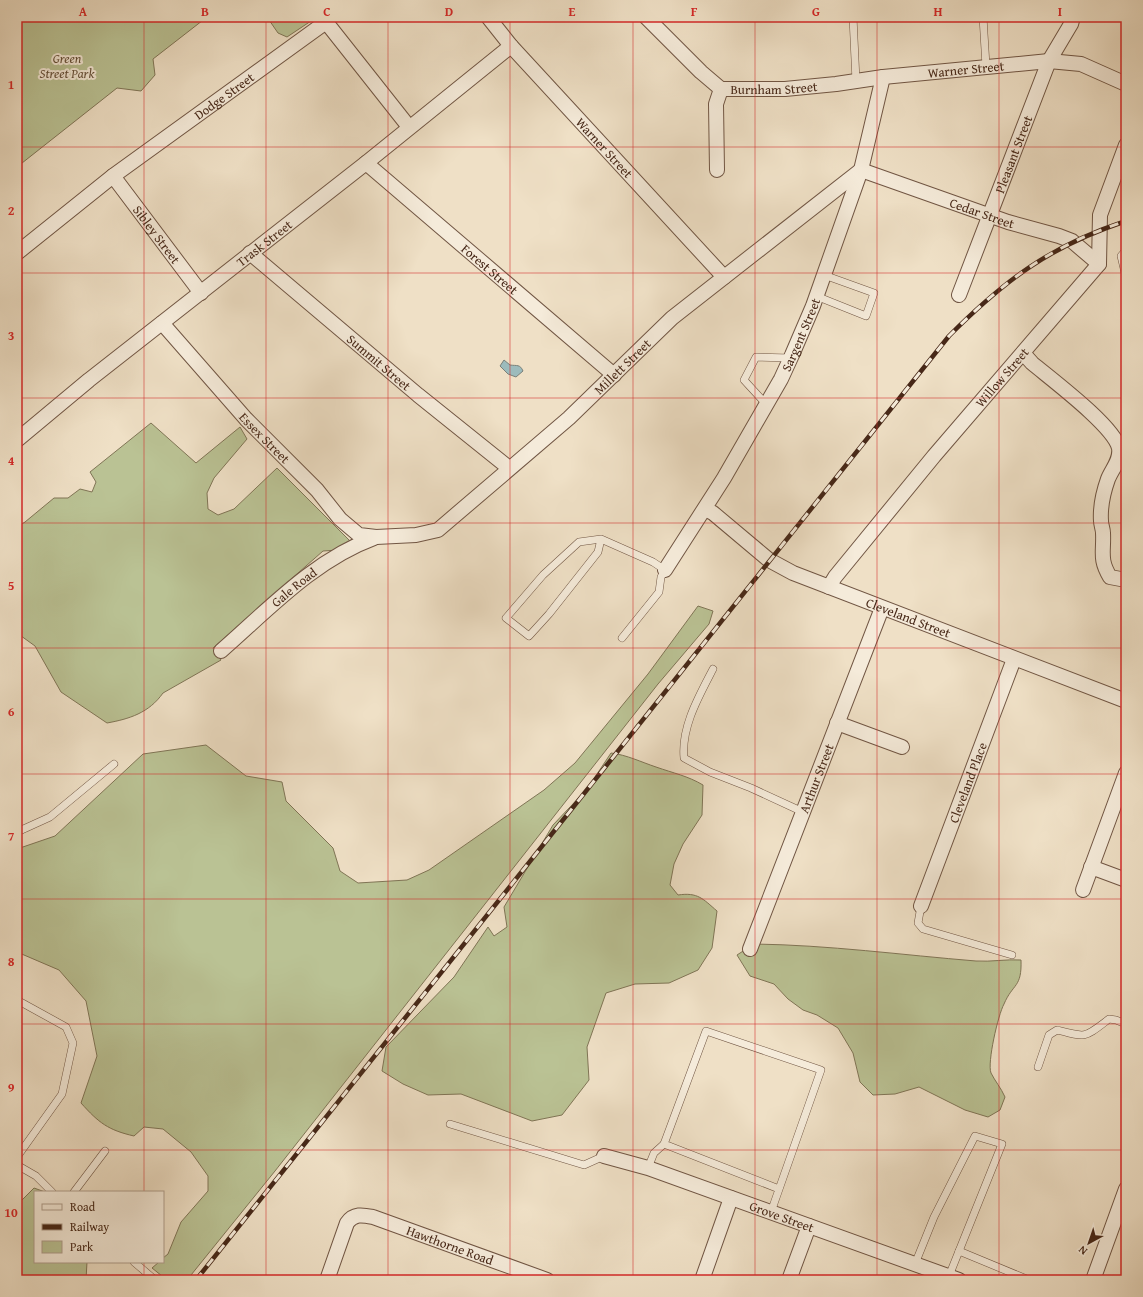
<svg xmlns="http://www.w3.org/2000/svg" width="1143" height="1297" font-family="'Gentium Book Plus',serif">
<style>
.green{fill:#bac294;stroke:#807556}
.water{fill:#9cbbbc;stroke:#7a807a}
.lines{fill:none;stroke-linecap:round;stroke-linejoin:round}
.lane-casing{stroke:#715644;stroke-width:8}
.street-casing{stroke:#715644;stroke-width:16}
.lane{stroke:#f5ebda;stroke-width:7}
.street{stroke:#f5ebda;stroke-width:14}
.rail-casing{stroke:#472818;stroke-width:4.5}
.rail{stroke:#f5ebda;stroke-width:3;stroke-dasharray:9;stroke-linecap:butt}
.grid{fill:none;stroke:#d62828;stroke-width:1;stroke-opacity:0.55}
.labels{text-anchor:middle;stroke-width:4;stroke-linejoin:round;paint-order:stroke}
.park-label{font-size:13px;font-style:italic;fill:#644e37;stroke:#f5ebda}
.street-label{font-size:13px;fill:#472818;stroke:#f5ebda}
.neatline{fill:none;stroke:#d62828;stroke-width:1.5}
.grid-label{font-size:13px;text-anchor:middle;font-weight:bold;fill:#d62828}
</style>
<rect width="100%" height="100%" fill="#efe0c6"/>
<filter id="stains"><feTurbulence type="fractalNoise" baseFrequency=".005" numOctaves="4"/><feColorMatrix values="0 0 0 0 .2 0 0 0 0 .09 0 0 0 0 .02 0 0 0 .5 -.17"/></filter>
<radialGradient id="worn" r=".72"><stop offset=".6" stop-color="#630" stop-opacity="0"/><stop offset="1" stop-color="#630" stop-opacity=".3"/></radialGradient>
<g class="green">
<path d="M17 17H207L153 59 155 75 141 91 117 88 17 167Z"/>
<path d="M267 17H317L287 37 278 33Z"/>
<path d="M151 423 196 463 240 427 247 439 214 478 207 493 208 509 218 515 234 509 277 468 350 541 339 550 323 551 213 648 221 660 163 693C149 713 129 719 107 723L61 692 35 646 17 633V527L25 522 54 498H68L80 489 92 492 96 482 90 472Z"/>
<path d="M698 606 713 611 709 624 658 684 275 1171 187 1280H167L152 1268 159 1262H163V1258L168 1254 181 1222 208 1191V1176L191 1152 163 1129 144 1127 134 1136C108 1130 99 1123 81 1103L97 1056 86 1001 59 970 17 952V849L55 836 143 754 206 745 246 776 282 782 286 801 333 848 340 871 358 883 407 880 429 870 544 790 575 763 648 674Z"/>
<path d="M611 753C627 755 641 762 656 767 673 773 688 776 703 785L702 815 683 844 674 864 670 885 678 895C698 892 703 899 717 911L712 948 698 970 669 983 635 984 606 993 587 1047 589 1080 562 1115 532 1121 461 1094 428 1095 403 1084 382 1071 386 1047 454 977 488 927 494 936 507 927 504 907 553 825 587 789Z"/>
<path d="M754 944C829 945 902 955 976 961 991 962 1006 959 1021 960 1022 988 1013 983 1004 1004 998 1015 987 1063 991 1073 995 1081 1001 1088 1005 1097L1000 1110 988 1117 965 1110 919 1087 895 1094 873 1095 860 1082 853 1053 838 1028 817 1015 803 1010 788 999 774 984 750 976 737 955Z"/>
<path d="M34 1188 45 1192H35V1262H87L86 1280H17V1205Z"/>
</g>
<path class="water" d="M504 360 510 365C517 366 520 364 523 371L516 377 508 374 500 366Z"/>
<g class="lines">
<defs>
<g id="lane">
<path d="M853 17 856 81"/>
<path d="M983 17 986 66"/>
<path d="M1126 250 1121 256 1126 277"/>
<path d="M816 296 866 316 874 293 824 275"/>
<path d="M766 404 744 380 756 357 790 358"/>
<path d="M601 539 598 552 549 614 529 636 506 618 543 575 579 542 601 539 653 562 665 570 661 577 659 592 622 638"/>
<path d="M713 669C699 696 681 727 684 758L710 772 751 788 803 812"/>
<path d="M17 832 50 817 114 764"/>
<path d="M921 906 918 923 923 929 1012 955"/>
<path d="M17 1000 66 1027 73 1043 62 1094 17 1157"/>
<path d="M1038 1067 1049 1035 1057 1030C1087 1038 1084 1038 1109 1019L1116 1020 1126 1024"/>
<path d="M450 1124 584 1165 604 1156"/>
<path d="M17 1165 36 1176 52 1192"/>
<path d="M648 1168 654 1153 664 1144"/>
<path d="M74 1192 105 1151"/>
<path d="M771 1212 821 1070 706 1031 664 1144 779 1189"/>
<path d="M959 1251 1029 1280"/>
<path d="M134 1262 155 1280"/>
<path d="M915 1264 934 1217 975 1136 1002 1144 949 1276"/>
</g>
<g id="street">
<path id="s1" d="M488 17 511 46 724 277"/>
<path id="s2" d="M646 17 701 72 721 89H785L836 84 883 77 1049 61 1081 64 1126 84"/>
<path id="s3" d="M366 163 614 375"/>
<path d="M717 170 716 104 721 89"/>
<path id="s4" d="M113 176 201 293"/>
<path id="s5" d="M17 253 113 176 326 22 409 127"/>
<path id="s6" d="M250 253 418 395 509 468"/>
<path id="s7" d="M959 295 1049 61 1071 24 1073 17"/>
<path id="s8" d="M162 323 246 419 317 490 340 519 359 535 376 537 416 535 438 530 569 418 672 318 861 170 1008 222 1059 236 1072 241 1099 264"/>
<path d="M1023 353 1032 363C1051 379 1114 426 1119 448 1121 460 1112 469 1108 479 1103 493 1100 506 1101 521 1101 525 1103 529 1103 533 1104 552 1099 559 1110 577L1126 580"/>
<path id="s9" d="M17 440 89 380 366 163 511 46"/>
<path id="s10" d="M705 509 713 513 769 560 793 573 1126 701"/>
<path id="s11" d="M665 570 724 478 781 379 792 355 813 306 861 170 883 77"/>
<path id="s12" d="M829 587 835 577 934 456 1099 264 1100 215 1126 145"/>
<path id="s13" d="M221 651C268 610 314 560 374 538"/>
<path d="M837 723 902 747"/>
<path d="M1091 867 1126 880"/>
<path d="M1083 890 1126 773"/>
<path id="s14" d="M921 906 1014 659"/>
<path id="s15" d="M750 949 882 608"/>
<path id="s16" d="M604 1156 648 1168 959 1280"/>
<path id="s17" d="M327 1280 347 1223C354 1213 363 1215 373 1217L547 1280"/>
<path d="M702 1280 731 1198"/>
<path d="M789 1280 809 1226"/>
<path d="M1093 1280 1126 1189"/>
</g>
</defs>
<use href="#lane" class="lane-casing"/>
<use href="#street" class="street-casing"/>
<use href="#lane" class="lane"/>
<use href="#street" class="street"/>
<defs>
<path id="rail" d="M196 1280 949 336C1005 280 1050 246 1126 221"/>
</defs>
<use href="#rail" class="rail-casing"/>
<use href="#rail" class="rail"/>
</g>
<path class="grid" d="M144 17V1192M266 17V1280M388 17V1280M510 17V1280M633 17V1280M755 17V1280M877 17V1280M999 17V1280M17 147H1126M17 273H1126M17 398H1126M17 523H1126M17 648H1126M17 774H1126M17 899H1126M17 1024H1126M17 1150H1126M144 1262V1280"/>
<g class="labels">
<g class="park-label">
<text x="67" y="63">Green<tspan x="67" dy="15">Street Park</tspan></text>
</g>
<g class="street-label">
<text dy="5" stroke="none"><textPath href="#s2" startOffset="350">Warner Street</textPath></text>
<text dy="5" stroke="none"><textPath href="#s2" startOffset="157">Burnham Street</textPath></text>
<text dy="5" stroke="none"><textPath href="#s5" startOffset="260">Dodge Street</textPath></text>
<text dy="5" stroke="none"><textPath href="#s1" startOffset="175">Warner Street</textPath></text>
<text dy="5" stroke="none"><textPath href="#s7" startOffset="151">Pleasant Street</textPath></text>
<text dy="5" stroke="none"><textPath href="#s8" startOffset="1054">Cedar Street</textPath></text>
<text dy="5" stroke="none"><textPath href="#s4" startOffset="73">Sibley Street</textPath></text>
<text dy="5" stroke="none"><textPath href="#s9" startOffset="316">Trask Street</textPath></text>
<text dy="5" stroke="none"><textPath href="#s3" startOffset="163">Forest Street</textPath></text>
<text dy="5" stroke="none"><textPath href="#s11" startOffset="272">Sargent Street</textPath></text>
<text dy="5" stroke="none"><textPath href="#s6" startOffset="169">Summit Street</textPath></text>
<text dy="5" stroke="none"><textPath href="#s8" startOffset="616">Millett Street</textPath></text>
<text dy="5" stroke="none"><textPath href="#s12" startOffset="272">Willow Street</textPath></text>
<text dy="5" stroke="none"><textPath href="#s8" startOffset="154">Essex Street</textPath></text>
<text dy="5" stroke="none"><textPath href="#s13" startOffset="97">Gale Road</textPath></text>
<text dy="5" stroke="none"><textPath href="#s10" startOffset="233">Cleveland Street</textPath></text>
<text dy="5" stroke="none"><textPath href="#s15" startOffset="183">Arthur Street</textPath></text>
<text dy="5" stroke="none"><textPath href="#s14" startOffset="132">Cleveland Place</textPath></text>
<text dy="5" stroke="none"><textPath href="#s16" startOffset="188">Grove Street</textPath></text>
<text dy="5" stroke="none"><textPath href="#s17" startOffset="171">Hawthorne Road</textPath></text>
</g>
</g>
<rect width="1143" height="1297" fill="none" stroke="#efe0c6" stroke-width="44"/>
<rect x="34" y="1191" width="130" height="72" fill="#f5ebda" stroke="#af9d8c"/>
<rect x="42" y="1204" width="20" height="6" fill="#f5ebda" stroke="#af9d8c"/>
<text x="70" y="1211" font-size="12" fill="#472818">Road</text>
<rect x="42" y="1224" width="20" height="6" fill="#472818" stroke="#af9d8c"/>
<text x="70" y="1231" font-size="12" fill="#472818">Railway</text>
<rect x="42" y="1241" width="20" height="12" fill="#bac294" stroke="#af9d8c"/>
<text x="70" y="1251" font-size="12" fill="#472818">Park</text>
<g transform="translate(1089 1243) rotate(220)" stroke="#f5ebda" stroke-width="3" paint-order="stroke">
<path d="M0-3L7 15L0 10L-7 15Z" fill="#472818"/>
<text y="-6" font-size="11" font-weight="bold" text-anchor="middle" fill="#472818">N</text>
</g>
<rect x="22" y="22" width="1099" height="1253" class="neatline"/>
<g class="grid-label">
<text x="83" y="16">A</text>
<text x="205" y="16">B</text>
<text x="327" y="16">C</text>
<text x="449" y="16">D</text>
<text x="572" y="16">E</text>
<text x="694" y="16">F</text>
<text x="816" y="16">G</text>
<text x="938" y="16">H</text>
<text x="1060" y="16">I</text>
<text x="11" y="89">1</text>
<text x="11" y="215">2</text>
<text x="11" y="340">3</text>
<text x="11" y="465">4</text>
<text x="11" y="590">5</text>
<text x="11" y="716">6</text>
<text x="11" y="841">7</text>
<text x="11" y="966">8</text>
<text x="11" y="1092">9</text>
<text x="11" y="1217">10</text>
</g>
<rect width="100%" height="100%" filter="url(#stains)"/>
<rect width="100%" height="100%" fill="url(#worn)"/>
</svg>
